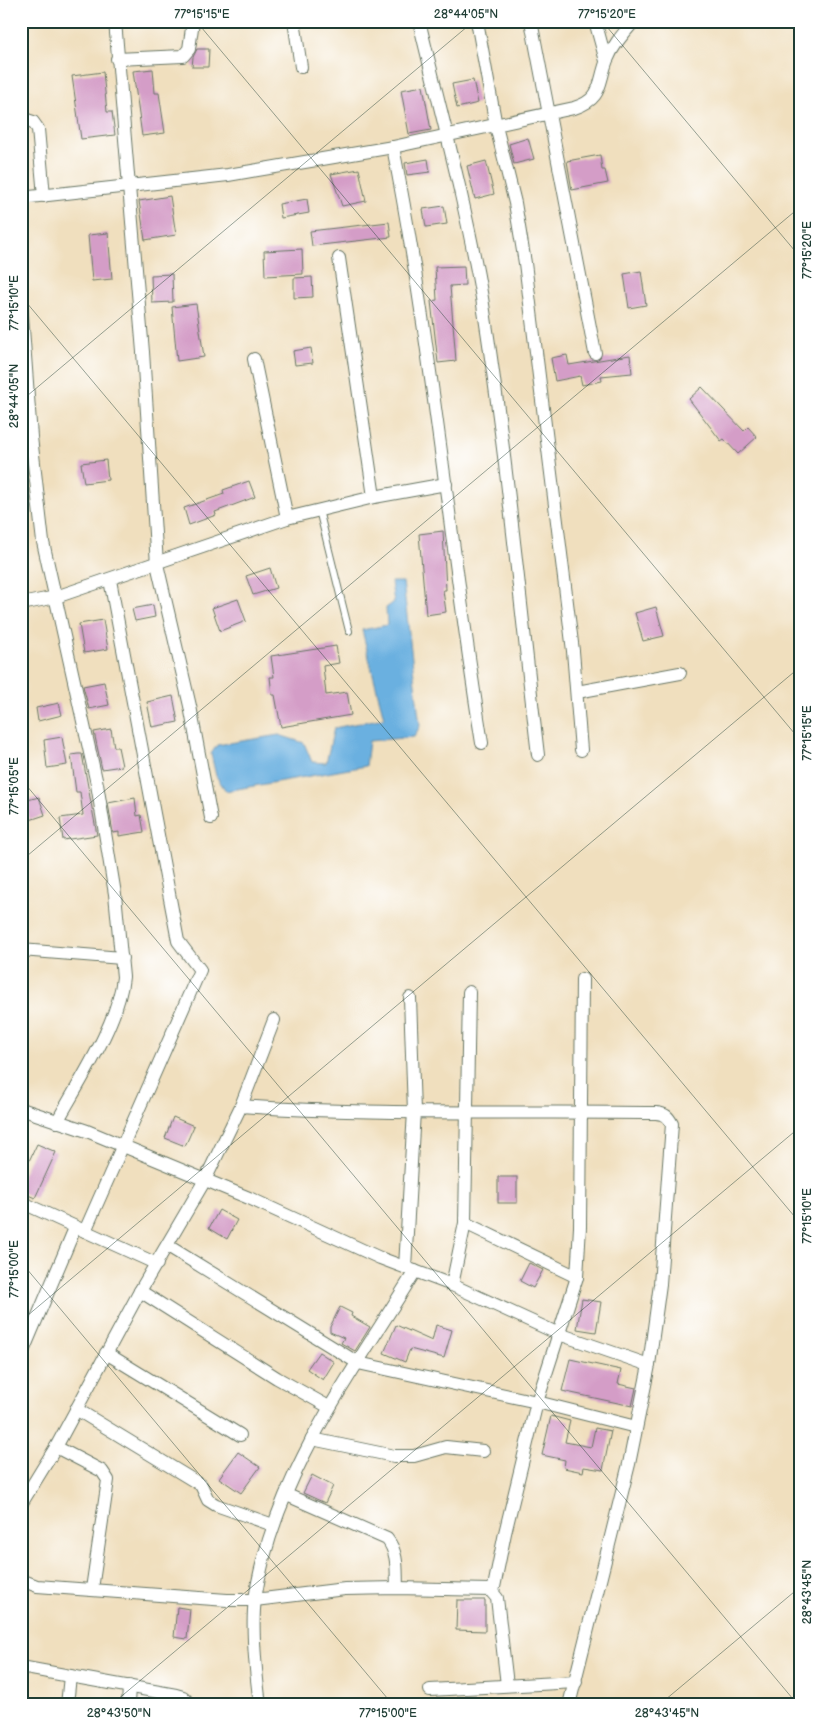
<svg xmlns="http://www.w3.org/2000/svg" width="821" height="1726" font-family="'Balsamiq Sans',sans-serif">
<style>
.water{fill:#6ab0e0;stroke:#44768a}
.building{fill:#d49dc7}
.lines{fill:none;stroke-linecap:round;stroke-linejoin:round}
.service-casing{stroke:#687664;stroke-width:8}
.minor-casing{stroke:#687664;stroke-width:14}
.service{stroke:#fff;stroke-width:6}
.minor{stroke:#fff;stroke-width:12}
.ticks{fill:none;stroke:#1f3d34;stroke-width:1;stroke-opacity:0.45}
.neatline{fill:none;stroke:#1f3d34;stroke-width:2}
.ticks-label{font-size:12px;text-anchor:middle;fill:#1f3d34}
</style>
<rect width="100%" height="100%" fill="#fff"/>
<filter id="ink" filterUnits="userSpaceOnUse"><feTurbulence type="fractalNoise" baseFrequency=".02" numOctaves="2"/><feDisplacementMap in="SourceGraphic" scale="10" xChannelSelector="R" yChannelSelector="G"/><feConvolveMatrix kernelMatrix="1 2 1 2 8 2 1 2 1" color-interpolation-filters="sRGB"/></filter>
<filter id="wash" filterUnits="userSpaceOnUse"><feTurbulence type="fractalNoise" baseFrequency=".0096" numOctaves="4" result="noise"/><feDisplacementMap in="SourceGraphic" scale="20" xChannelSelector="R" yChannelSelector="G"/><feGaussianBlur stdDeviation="1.12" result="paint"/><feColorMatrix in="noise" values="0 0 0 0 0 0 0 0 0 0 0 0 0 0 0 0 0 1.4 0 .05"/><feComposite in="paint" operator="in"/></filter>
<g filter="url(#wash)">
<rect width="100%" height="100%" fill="#f0dfbe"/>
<path class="water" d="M391 582H403L420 726 414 737 369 741 366 766 226 791 216 776 211 754 217 745 279 735 304 743 312 762 326 763 334 728 384 718 362 630 387 625 386 608 394 602Z"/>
<g id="blocks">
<g class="building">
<path d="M197 49H209L208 67H192L193 57Z"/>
<path d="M153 69 155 93H159L165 133 142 136 133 71Z"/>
<path d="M103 72 107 112H112L115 135 81 139 72 76Z"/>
<path d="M473 80 478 103 457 108 452 84Z"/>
<path d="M423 86 431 130 409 134 401 90Z"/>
<path d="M528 138 534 159 514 164 509 144Z"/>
<path d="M600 155 602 170H605L608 183 572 190 567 161Z"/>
<path d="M428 159 430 172 407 175 405 163Z"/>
<path d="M486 161 494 194 475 199 467 166Z"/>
<path d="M359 169 366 201 342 206 331 174Z"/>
<path d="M170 196 176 235 145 240 139 201Z"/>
<path d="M307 199 309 213 281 218 279 204Z"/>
<path d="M444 206 447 224 426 227 423 209Z"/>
<path d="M389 222 391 237 312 246 310 231Z"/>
<path d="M108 233 112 279 92 281 88 235Z"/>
<path d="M302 249 303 274 265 276 264 251Z"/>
<path d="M464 266 465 285 450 286 456 361 438 363 431 301 437 300 435 267Z"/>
<path d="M641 271 646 305 629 308 624 274Z"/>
<path d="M172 274 173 302 152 303 151 275Z"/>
<path d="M312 277 313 297 294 298V278Z"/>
<path d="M196 304 204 357 177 361 172 307Z"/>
<path d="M311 348 313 363 295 365 293 351Z"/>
<path d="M567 355 569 365 630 355 632 373 601 376 602 381 582 385 580 376 555 381 551 358Z"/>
<path d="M702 387 744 431 748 427 757 437 738 454 724 439 721 441 689 399Z"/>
<path d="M106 460 108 480 84 483 81 463Z"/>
<path d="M249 481 255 497 215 512 216 515 189 525 184 508 224 494 223 490Z"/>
<path d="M443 531 446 590H443L446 612 426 615 419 534Z"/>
<path d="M270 568 276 588 253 595 246 576Z"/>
<path d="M238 599 246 621 220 631 212 608Z"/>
<path d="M153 605 155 617 135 621 132 609Z"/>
<path d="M656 607 664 636 643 641 635 613Z"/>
<path d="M103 620 108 649 84 653 79 624Z"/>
<path d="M336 646 339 663 323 666 326 695 347 692 351 715 281 727 275 695H272L270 677H274L271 656Z"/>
<path d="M104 682 109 705 89 709 83 686Z"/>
<path d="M173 696 178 722 152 727 147 702Z"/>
<path d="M59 703 62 715 38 721 36 708Z"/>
<path d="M111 729 114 747H118L122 766 102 769 94 732Z"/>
<path d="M62 737 67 765 47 768 44 740Z"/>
<path d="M78 754H82L97 835 63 840 60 818 83 815 80 792H76L71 755Z"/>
<path d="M39 797 45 815 30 820 24 801Z"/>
<path d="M135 798 137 816 141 815 144 832 119 836V832L113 833 108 803Z"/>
<path d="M173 1117 194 1126 185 1146 165 1138Z"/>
<path d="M37 1144 56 1152 35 1198 21 1192V1178Z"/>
<rect x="498" y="1177" width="19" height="26"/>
<path d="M219 1210 237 1220 227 1239 209 1228Z"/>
<path d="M529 1263 543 1270 533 1288 520 1281Z"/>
<path d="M582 1299 601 1302 596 1332 577 1329Z"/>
<path d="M340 1307 352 1313 351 1316 370 1327 355 1351 341 1343 344 1338 330 1332V1327Z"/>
<path d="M396 1325 432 1341 436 1325 452 1330 444 1358 410 1349 405 1362 384 1353Z"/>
<path d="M319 1352 334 1362 323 1380 307 1369Z"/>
<path d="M570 1359 621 1370 618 1384 636 1388 632 1406 562 1391Z"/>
<path d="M551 1416 570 1421 565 1442 591 1447 595 1428 611 1431 603 1470 584 1467 583 1472 564 1468 565 1460 542 1455Z"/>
<path d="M238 1452 260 1467 241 1493 219 1478Z"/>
<path d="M312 1475 333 1486 325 1503 303 1493Z"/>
<path d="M457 1600H485V1631L456 1630Z"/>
<path d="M177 1607 190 1609 187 1639 174 1637Z"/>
</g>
</g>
</g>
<g filter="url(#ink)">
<use href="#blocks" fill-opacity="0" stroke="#687664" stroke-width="1"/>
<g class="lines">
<defs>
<path id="service" d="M319 510 349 631"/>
<g id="minor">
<path d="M115 21 143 352 157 564 190 706 211 818"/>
<path d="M294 21 301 67"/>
<path d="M419 21C441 113 466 205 482 298 506 449 520 603 538 755"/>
<path d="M477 21 496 126 515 203 525 263 573 651 581 750"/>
<path d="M531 21 595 353"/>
<path d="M595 21 606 61"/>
<path d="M117 59 183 56 189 49 193 21"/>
<path d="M21 118 33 122 38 129 44 196"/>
<path d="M393 147C432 345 450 545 482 743"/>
<path d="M21 198 228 175 393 147 574 108C603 99 598 83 607 60 613 45 624 33 634 21"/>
<path d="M339 258 374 497"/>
<path d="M21 301 31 437 43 542 97 784 115 894 123 977C119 1022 79 1082 57 1122"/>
<path d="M254 359 287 518"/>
<path d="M21 604 56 597 287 518 374 497 446 484"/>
<path d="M577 692 680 673"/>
<path d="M21 950 122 958"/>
<path d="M241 1106C379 1116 518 1111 656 1113 665 1114 668 1116 672 1124L660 1284 649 1365 629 1464 569 1705"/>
<path d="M21 1109 87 1131 249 1198 380 1258 452 1285 559 1334 649 1365"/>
<path d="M21 1202 157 1264"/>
<path d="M465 1223 577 1277"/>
<path d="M85 1231 200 970 178 941 110 580"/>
<path d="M168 1246 358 1363 537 1402 636 1427"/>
<path d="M405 1267 414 1111 410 998"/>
<path d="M452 1285 465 1223 469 992"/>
<path d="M140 1291 277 1378 329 1407"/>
<path d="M106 1353 240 1435"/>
<path d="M21 1356 75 1228"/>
<path d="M76 1409 201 1485 208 1500 216 1505 273 1525"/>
<path d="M312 1439 394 1456H414L446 1447 483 1451"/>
<path d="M56 1447 102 1471 108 1480 92 1589"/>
<path d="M287 1495 387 1539C399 1554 396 1570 397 1588"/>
<path d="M21 1504 56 1447 140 1291 205 1180 241 1106 274 1020"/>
<path d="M21 1580 37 1586 227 1600H255L345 1589 397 1588 490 1590 497 1598 507 1685"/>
<path d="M493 1592 505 1533 537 1402 577 1277 580 1227 582 979"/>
<path d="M21 1667 70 1676 67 1705"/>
<path d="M70 1676 176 1695 183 1697 191 1705"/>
<path d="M430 1690 576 1682"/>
<path d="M128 1705 129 1686"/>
<path d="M260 1705C256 1674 251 1629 255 1599 274 1476 352 1374 415 1271"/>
</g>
</defs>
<use href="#service" class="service-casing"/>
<use href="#minor" class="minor-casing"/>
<use href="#service" class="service"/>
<use href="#minor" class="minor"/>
</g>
</g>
<path class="ticks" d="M196 21 800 740M602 21 800 257M21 296 800 1223M21 401 474 21M21 779 798 1705M21 861 800 207M21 1262 393 1705M21 1321 800 667M111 1705 800 1127M659 1705 800 1587"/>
<rect width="821" height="1726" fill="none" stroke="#fff" stroke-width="55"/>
<rect x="28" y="28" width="766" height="1670" class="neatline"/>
<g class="ticks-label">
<text x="202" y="18">77°15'15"E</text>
<text x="466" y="18">28°44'05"N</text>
<text x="607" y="18">77°15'20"E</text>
<text transform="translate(807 250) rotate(-90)" y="4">77°15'20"E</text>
<text transform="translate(14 303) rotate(-90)" y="4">77°15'10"E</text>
<text transform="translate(14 396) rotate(-90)" y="4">28°44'05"N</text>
<text transform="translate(807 733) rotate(-90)" y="4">77°15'15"E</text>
<text transform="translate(14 786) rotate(-90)" y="4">77°15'05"E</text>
<text transform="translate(807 1216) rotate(-90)" y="4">77°15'10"E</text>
<text transform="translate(14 1269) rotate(-90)" y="4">77°15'00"E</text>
<text transform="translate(807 1592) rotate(-90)" y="4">28°43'45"N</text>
<text x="119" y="1717">28°43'50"N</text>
<text x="388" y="1717">77°15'00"E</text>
<text x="667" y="1717">28°43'45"N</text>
</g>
</svg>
